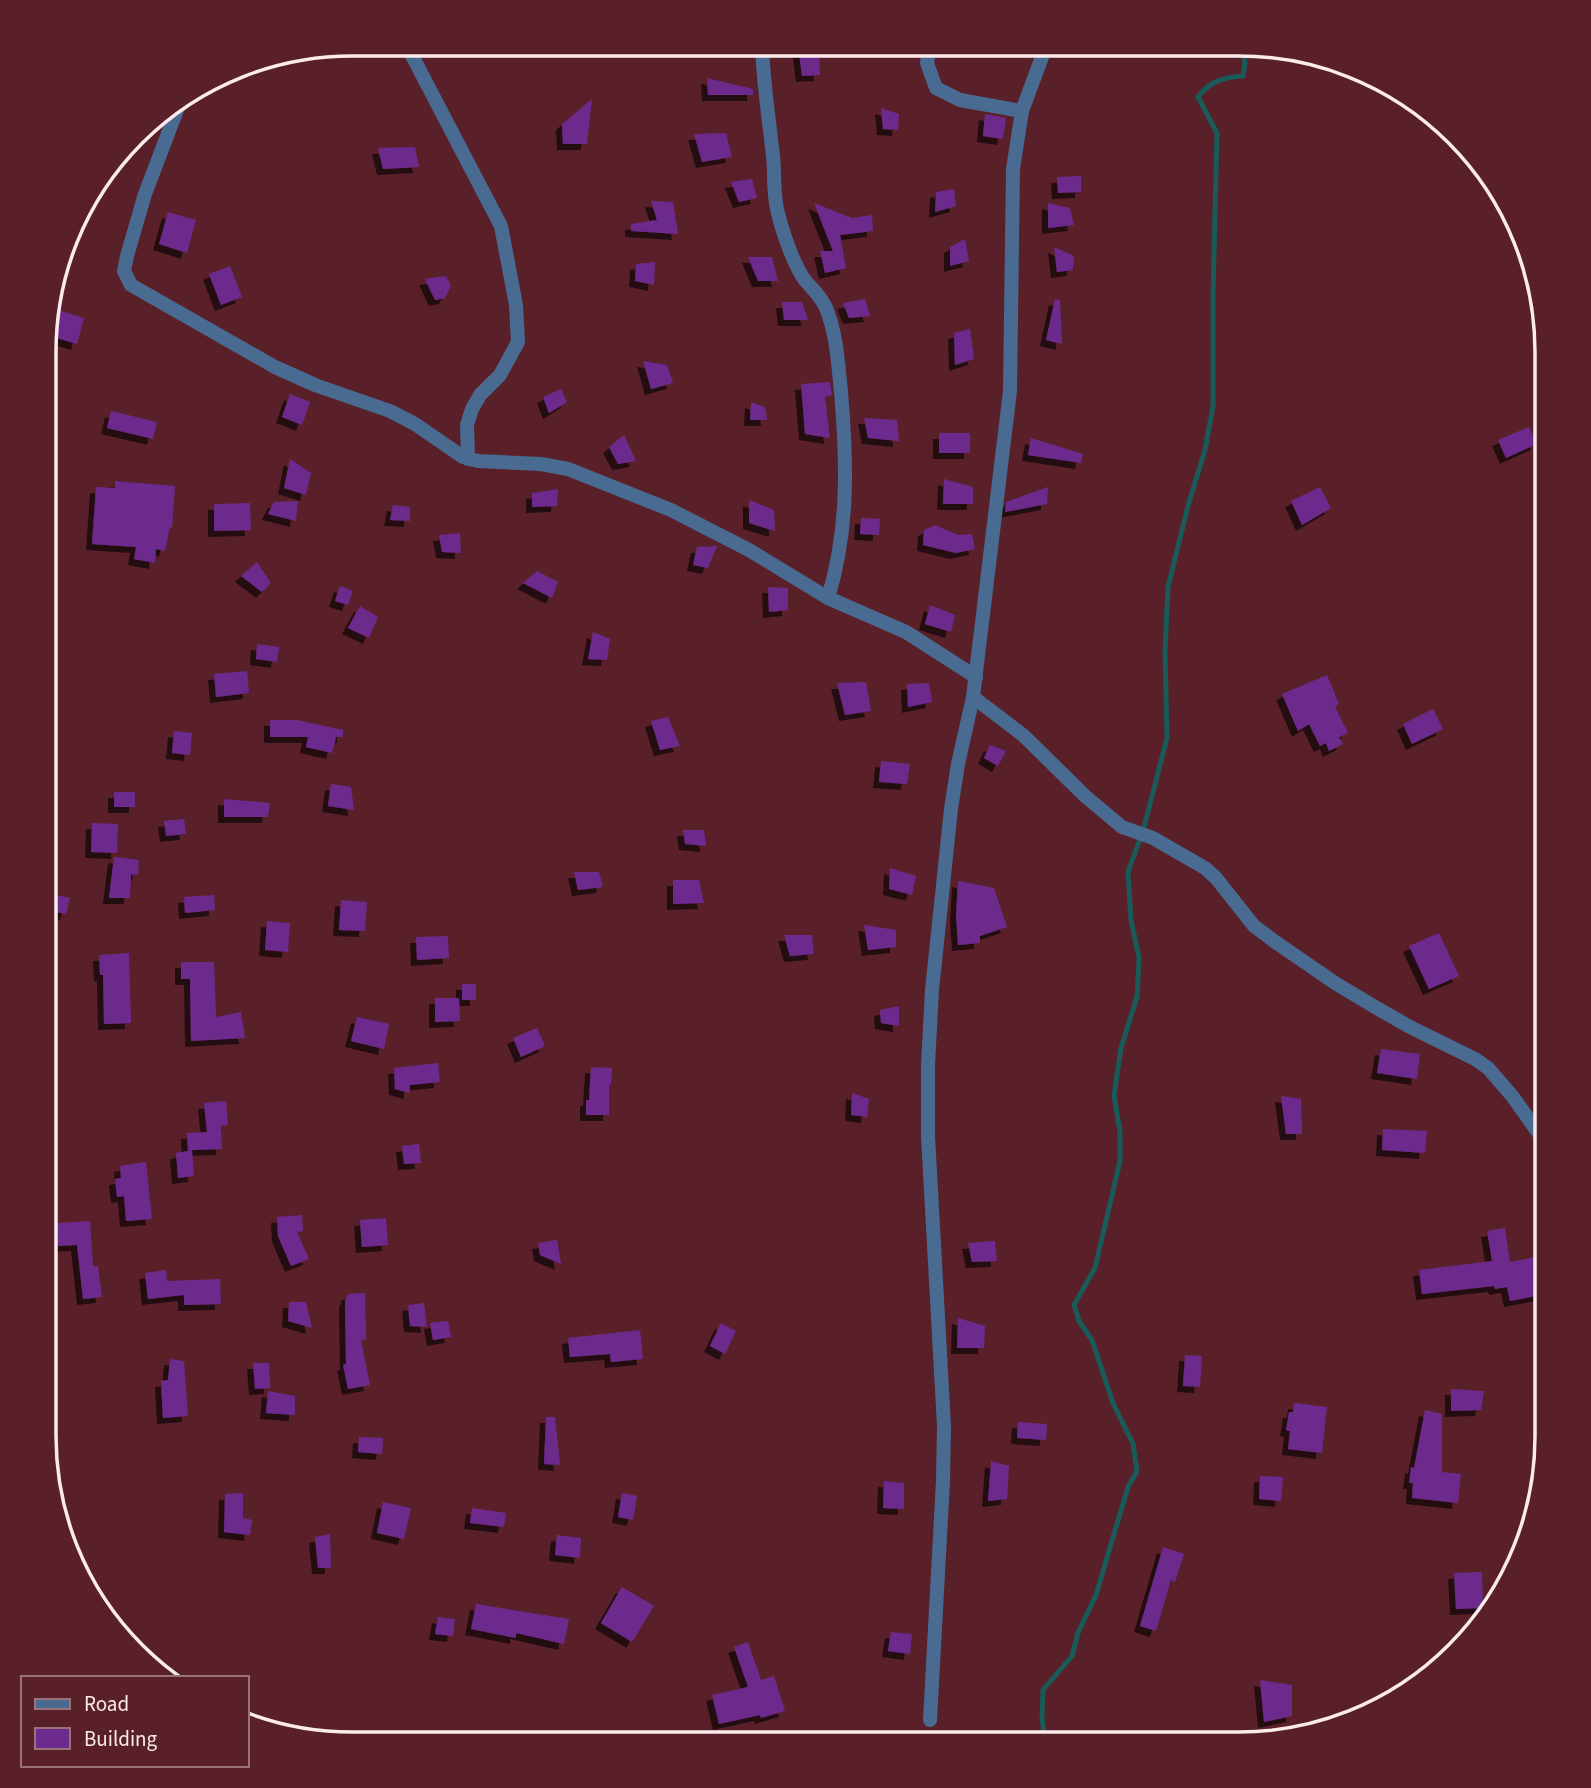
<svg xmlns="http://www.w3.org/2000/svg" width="1591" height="1788" font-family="'Source Sans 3',sans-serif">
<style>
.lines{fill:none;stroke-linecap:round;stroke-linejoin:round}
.stream{stroke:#195b59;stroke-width:5}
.building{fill:#6d2b8d;filter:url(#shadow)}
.minor{stroke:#496b91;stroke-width:14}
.rim{fill:none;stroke:#fbebec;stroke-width:3.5}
</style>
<defs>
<filter id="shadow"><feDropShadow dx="-6" dy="6" stdDeviation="0" flood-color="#0009"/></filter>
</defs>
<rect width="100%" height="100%" fill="#59202a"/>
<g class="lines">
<path class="stream" d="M1045 1744 1042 1717 1043 1690 1072 1656 1078 1633 1096 1595 1128 1487 1137 1471 1133 1444 1113 1403 1092 1340 1079 1321 1074 1305 1095 1268 1120 1161V1132L1114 1095 1121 1048 1137 997 1139 958 1131 920 1128 872 1143 831 1167 738 1165 652 1168 587 1188 506 1205 450 1213 406V294L1217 133 1198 97C1210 81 1224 77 1243 76L1245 64 1242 46"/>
</g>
<g class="building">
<path d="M798 45 819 46 820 75 802 76Z"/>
<path d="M707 78 753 89V95H708Z"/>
<path d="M592 99 587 144H563L562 124Z"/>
<path d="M881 108 899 114 898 130 883 129Z"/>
<path d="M985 114 1006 118 1003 139 983 136Z"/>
<path d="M726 133 732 157 702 162 694 134Z"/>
<path d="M415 147 419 167 383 169 378 148Z"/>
<path d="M1081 176V192L1058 193 1057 177Z"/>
<path d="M752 179 757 198 739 202 731 182Z"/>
<path d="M954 189 956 206 935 212 936 192Z"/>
<path d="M651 201 673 202 678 234 631 231V224L657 220Z"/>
<path d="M814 203 852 218 872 215 873 231 840 235 846 268 825 273 820 251H833Z"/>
<path d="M1048 203 1070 208 1074 225 1048 228Z"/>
<path d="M168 212 196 220 187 253 159 244Z"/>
<path d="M965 239 969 261 950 266V247Z"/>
<path d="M1054 247 1074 256 1073 270 1057 272Z"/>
<path d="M748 257H772L778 281H758Z"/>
<path d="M655 262 654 285 635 281 636 264Z"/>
<path d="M230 266 242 297 221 305 209 274Z"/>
<path d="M446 276 451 286 445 298 435 300 425 279Z"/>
<path d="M865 299 870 316 849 318 843 303Z"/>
<path d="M1055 299 1060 300 1062 344 1046 340Z"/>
<path d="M782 302H802L808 320H784Z"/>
<path d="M55 309 84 318 77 344 47 335Z"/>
<path d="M970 329 974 359 955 365 954 333Z"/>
<path d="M643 361 667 365 673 383 651 389Z"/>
<path d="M830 382 832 395 825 397 830 438 805 434 801 384Z"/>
<path d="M561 389 567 402 549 413 543 397Z"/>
<path d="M290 394 310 402 302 425 282 417Z"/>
<path d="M751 402 765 407 767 420H750Z"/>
<path d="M111 411 157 422 153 439 107 428Z"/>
<path d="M864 418 897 420 899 441 868 438Z"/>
<path d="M1529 427 1537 444 1506 458 1498 440Z"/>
<rect x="939" y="433" width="31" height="20"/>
<path d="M624 435 636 461 618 464 609 447Z"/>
<path d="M1031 438 1083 454 1081 463 1028 455Z"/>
<path d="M290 459 311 473 306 495 284 488Z"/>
<path d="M944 479 973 487V504H943Z"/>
<path d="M115 481 175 486 172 528 170 527 165 551 156 549 155 563 134 559 136 547 92 544 96 487 115 488Z"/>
<path d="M1048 487 1047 504 1005 512 1006 502Z"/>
<path d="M1320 487 1331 508 1302 525 1291 501Z"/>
<path d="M558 489 557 506 532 507V493Z"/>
<path d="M749 500 774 510 775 531 749 523Z"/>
<path d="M298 501 296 521 268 514 274 502Z"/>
<path d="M250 503 251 530 214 531V504Z"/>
<path d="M393 505 410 507V521L390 520Z"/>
<path d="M861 518 880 519 879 535 860 534Z"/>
<path d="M935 525 958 535 972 534 975 549 956 553 923 545 924 530Z"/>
<path d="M460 533 461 553 442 552 439 535Z"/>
<path d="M717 546 708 568 693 565 697 547Z"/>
<path d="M257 562 271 583 262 592 241 576Z"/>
<path d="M537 571 558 582 552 598 523 583Z"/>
<path d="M340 586 353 591 348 605 335 601Z"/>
<path d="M768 587 788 588V610L769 612Z"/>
<path d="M930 605 955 615 951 632 925 624Z"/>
<path d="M360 606 378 617 369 638 348 628Z"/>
<path d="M593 632 610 639 607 660 588 659Z"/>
<path d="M257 644 279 647 277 662 256 659Z"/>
<path d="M247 671 249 693 216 697 214 674Z"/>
<path d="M1327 675 1339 704 1335 707 1348 733 1339 737 1343 744 1329 751 1326 743 1320 746 1309 724 1298 731 1282 694Z"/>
<path d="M866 682 871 711 845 715 837 683Z"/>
<path d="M929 683 932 702 908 707 907 684Z"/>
<path d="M1433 709 1443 729 1412 744 1403 724Z"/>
<path d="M668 717 680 746 660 750 651 721Z"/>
<path d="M270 720H297L343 730V737H336L332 753 306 747 308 737H270Z"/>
<path d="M174 731 192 733 190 755 172 753Z"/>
<path d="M990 745 1006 751 998 766 984 758Z"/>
<path d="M881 761 910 764 907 784 879 782Z"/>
<path d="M331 784 351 787 354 810 328 806Z"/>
<rect x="114" y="792" width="21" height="15"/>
<path d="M224 799 270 803 268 817H224Z"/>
<path d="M184 819 186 834 166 836 164 821Z"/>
<path d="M92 823 118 824 117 853 91 852Z"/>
<path d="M683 830H704L706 846 685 844Z"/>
<path d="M114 857 139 860 138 875 131 874 130 898H109Z"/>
<path d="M890 868 916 876 912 895 889 889Z"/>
<path d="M574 872H599L603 887 578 890Z"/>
<path d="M673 880H699L704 903 673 904Z"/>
<path d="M958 881 994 888 1007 927 980 936V943L958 945 956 915Z"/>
<path d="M45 893 70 898 66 914 45 910Z"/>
<path d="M214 895 215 910 185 913 184 897Z"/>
<path d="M341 900 367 902 365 931 339 930Z"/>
<path d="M267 921 290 923 288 952 265 950Z"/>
<path d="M864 925 896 930V947L868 950Z"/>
<path d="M1439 933 1459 976 1429 989 1409 946Z"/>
<path d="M784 935H812L814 954 790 956Z"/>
<path d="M448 936 449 958 417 960 416 937Z"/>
<path d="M129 953 131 1023 104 1024 103 975H100L99 955Z"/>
<path d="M181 962H214L216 1017 241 1012 245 1038 191 1041 190 979H181Z"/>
<rect x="462" y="984" width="14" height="16"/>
<path d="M435 998H459L460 1021 435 1022Z"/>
<path d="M899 1006V1026L881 1023 880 1010Z"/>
<path d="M357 1017 389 1024 384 1049 351 1041Z"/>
<path d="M537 1028 545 1046 521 1057 513 1038Z"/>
<path d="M1381 1049 1420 1054 1417 1079 1377 1073Z"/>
<path d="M438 1063 440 1082 410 1085V1093L395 1089 394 1068Z"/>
<path d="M591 1067 612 1068 611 1085H609V1115H586V1100H589Z"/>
<path d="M852 1093 869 1099 867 1117 851 1115Z"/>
<path d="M1281 1096 1301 1099 1302 1134H1286Z"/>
<path d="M226 1101 228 1125 221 1126 222 1149 192 1150 194 1176 178 1178 176 1153 188 1151 187 1133 207 1132 204 1103Z"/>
<path d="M1383 1129 1427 1131 1425 1153 1382 1150Z"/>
<path d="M419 1144 421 1163 404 1164 402 1146Z"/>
<path d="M146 1162 152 1219 126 1221 124 1196 117 1197 115 1179 121 1178 120 1166Z"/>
<path d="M302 1215 303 1231 297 1232 309 1259 291 1266 278 1236 277 1217Z"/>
<path d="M386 1218 388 1245 362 1247 360 1220Z"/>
<path d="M90 1221 93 1266H98L102 1297 83 1299 77 1245 58 1246 56 1223Z"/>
<path d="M1505 1228 1510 1262 1540 1256 1547 1294 1510 1301 1507 1287 1495 1289 1494 1286 1422 1294 1419 1270 1492 1261 1487 1231Z"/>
<path d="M557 1240 561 1264 540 1255 538 1243Z"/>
<path d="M995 1241 997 1261 972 1262 968 1243Z"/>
<path d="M166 1270 167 1281 220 1279 221 1304 184 1305V1295L148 1299 145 1273Z"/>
<path d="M365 1293 366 1340H361L370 1385 348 1389 343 1365 346 1364 345 1302 348 1294Z"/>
<path d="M289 1302H306L312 1328 288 1321Z"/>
<path d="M424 1303 427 1327 410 1326 408 1305Z"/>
<path d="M958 1318 985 1326 984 1348H957Z"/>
<path d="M448 1321 451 1337 433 1340 430 1323Z"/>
<path d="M721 1323 736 1331 725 1354 710 1346Z"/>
<path d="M640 1330 643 1359 611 1362 610 1354 570 1357 568 1338Z"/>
<path d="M1185 1355 1202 1356 1200 1387 1183 1386Z"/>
<path d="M170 1359 184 1361 188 1416 163 1418 161 1381 168 1380Z"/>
<path d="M253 1363H269L270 1388 255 1389Z"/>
<path d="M1451 1389 1484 1391 1481 1410 1451 1411Z"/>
<path d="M268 1391 295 1396V1415L266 1413Z"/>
<path d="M1294 1403 1327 1407 1322 1453 1288 1449 1290 1431 1286 1430 1289 1412H1293Z"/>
<path d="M1425 1410 1442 1414V1472L1461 1474 1458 1503 1412 1498 1413 1483H1409L1411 1467 1414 1468Z"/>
<path d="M546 1417H555L560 1465 544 1464Z"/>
<path d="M1018 1422 1047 1424 1046 1440 1017 1438Z"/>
<path d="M359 1437 383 1438 382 1454 358 1452Z"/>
<path d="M991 1461 1009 1466 1007 1499 988 1501Z"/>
<path d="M1260 1476 1283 1477 1281 1501 1259 1499Z"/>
<path d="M884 1481 904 1483V1509L883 1508Z"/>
<path d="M243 1493V1518L252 1520 250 1535 224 1532 225 1494Z"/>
<path d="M622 1493 637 1496 633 1520 618 1517Z"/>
<path d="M383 1502 411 1508 404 1539 377 1533Z"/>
<path d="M472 1508 506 1513 504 1527 470 1523Z"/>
<path d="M330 1534 331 1568H318L315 1537Z"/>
<path d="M557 1535 581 1538 580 1558 555 1555Z"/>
<path d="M1163 1547 1184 1554 1175 1582 1171 1580 1156 1631 1140 1626Z"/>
<path d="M1482 1572 1483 1608 1456 1609 1454 1573Z"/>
<path d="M622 1587 654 1606 632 1642 601 1623Z"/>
<path d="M476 1604 569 1619 564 1644 516 1633V1638L471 1629Z"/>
<path d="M438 1617 455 1619 453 1636 435 1634Z"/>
<path d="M891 1632 912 1634 910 1654 888 1651Z"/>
<path d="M748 1642 761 1680 774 1676 785 1711 761 1718 760 1715 719 1724 712 1695 748 1687 734 1647Z"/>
<path d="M1260 1680 1292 1685V1716L1264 1722Z"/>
</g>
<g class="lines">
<g class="minor">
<path d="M406 44 501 226 516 305 518 342 500 375 480 395 472 409 467 425 468 459"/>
<path d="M762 45C763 82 769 119 773 156 775 174 773 192 777 209 781 228 793 263 804 279 812 289 821 296 826 308 837 335 838 364 841 392 847 463 849 529 828 598"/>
<path d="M930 45 927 63 936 88 960 100 1022 111"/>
<path d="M180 102 145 194 127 256 124 271 131 285 275 367 315 385 390 411 415 424 463 457 478 461 541 464 568 469 671 510 749 550 828 598 906 632 976 677"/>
<path d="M973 697 1023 735 1085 796 1122 827 1153 838 1205 868 1216 878 1254 926 1274 941 1335 983 1375 1007 1410 1027 1475 1059 1488 1068 1513 1097 1547 1145"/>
<path d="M930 1720 943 1481 944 1426 928 1136V1065L932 990 951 809 958 764 973 697 1010 391 1013 169 1022 111 1046 46"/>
</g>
</g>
<path d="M0 0H1591V1788H0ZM352 56H1239A296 296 0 0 1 1535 352V1436A296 296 0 0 1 1239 1732H352A296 296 0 0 1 56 1436V352A296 296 0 0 1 352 56Z" fill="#59202a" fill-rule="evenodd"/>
<path class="rim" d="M352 56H1239A296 296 0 0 1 1535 352V1436A296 296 0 0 1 1239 1732H352A296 296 0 0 1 56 1436V352A296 296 0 0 1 352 56Z"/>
<rect x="21" y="1676" width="228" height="91" fill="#59202a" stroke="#9a7178" stroke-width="2"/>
<rect x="35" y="1699" width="35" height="10" fill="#496b91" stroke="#9a7178" stroke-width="2"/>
<text x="84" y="1711" font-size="21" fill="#fbebec">Road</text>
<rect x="35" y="1728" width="35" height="21" fill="#6d2b8d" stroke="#9a7178" stroke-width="2"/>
<text x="84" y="1746" font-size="21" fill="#fbebec">Building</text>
</svg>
